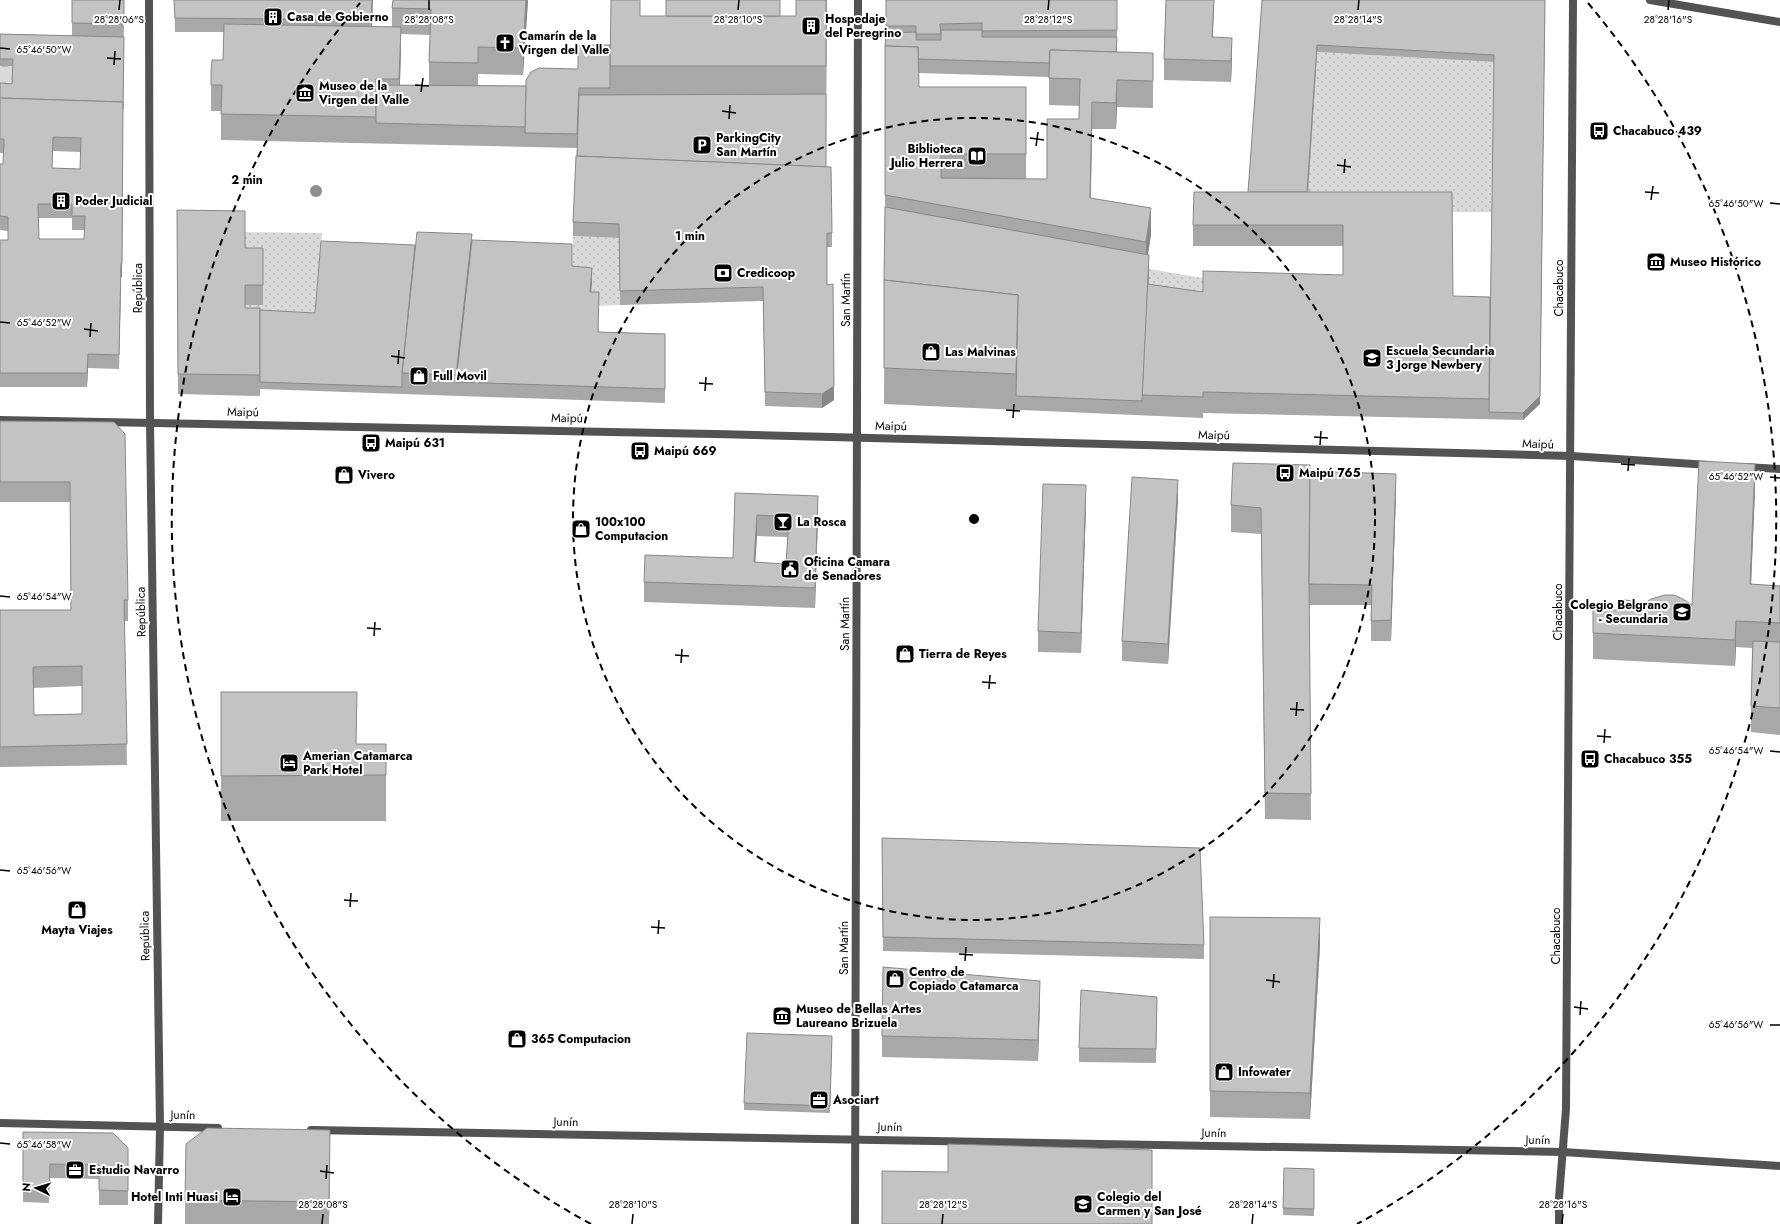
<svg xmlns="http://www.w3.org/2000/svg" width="1780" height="1224" font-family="Jost,sans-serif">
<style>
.grass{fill:url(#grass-dots)}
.forest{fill:url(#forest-firs)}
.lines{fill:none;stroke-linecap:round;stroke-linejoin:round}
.lane{stroke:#535353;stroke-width:8}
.street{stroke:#535353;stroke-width:8}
.tree{fill:#8e8e8e}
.wall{fill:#a8a8a8;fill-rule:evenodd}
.shaded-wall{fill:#888}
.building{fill:#c3c3c3;stroke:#888;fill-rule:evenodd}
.ticks{fill:none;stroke:#000;stroke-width:1.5}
.ring{fill:none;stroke:#000;stroke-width:2;stroke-dasharray:7 5}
.labels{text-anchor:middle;stroke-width:4;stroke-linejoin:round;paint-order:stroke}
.poi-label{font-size:12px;font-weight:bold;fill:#000;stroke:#fff;text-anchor:start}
.street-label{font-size:12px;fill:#000;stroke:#fff}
.ticks-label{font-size:10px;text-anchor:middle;fill:#000;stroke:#fff;stroke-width:4;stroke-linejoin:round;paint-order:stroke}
.centre{fill:#000;stroke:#fff;stroke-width:2}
.ring-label{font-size:12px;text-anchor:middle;font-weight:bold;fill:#000;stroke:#fff;stroke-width:4;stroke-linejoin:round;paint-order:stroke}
</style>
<defs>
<pattern id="grass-dots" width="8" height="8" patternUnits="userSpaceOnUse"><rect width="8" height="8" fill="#dadada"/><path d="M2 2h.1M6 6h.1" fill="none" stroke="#b9b9b9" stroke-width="1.8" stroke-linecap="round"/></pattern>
<pattern id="forest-firs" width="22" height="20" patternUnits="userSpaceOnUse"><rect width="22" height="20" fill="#dadada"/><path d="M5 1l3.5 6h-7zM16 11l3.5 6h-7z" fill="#b9b9b9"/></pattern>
</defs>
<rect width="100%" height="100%" fill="#fff"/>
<g class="grass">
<path d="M1317 52 1494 62 1491 212H1307Z"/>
<path d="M245 232 322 233 315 320 245 328V305H263L245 268Z"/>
<path d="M573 236 619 238 620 305 590 306 572 280Z"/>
<path d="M1149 269 1203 278V312L1147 304Z"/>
</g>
<path class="forest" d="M0 66H13L12 91 0 90Z"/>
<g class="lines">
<path class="lane" d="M1650 0 1780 22"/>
<g class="street">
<path d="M149 0 150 422 160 1127 158 1224"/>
<path d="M0 420C524 428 1047 442 1571 456L1709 465"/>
<path d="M1745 467 1780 469"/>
<path d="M0 1123 218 1128"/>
<path d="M311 1130 1563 1152 1780 1166"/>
<path d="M855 1224 858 0"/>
<path d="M1559 1224V1198L1566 1109 1573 0"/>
</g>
</g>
<circle class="tree" cx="316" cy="191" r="6"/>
<g class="wall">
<path d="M72 0 124 20 123 116 122 277H121L119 369 88 368 87 387H0V240H8V231L0 230V164H3L4 153H0V83L12 84 13 66H0V34L72 36ZM53 151 81 152 80 169 52 168ZM38 218H72V230H84V239H39Z"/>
<path d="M174 0H373L372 27H392V8L528 0 523 75 478 74V85L526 86 578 69 610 45 640 16H796L827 0 826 167 832 233V247H827V285L834 400 822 408 765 406 763 301 620 305 619 238 573 236V222L577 148 221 140V111H211V72L223 60 224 32H175ZM401 34 430 35 429 62V85H400Z"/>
<path d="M886 0H1117V52L1153 81V108L1117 107 1116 129H1092L1091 198 1151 234 1148 254 1149 269V284L1203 292 1343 275V246H1193V225L1248 192 1262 0H1545L1540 404 1523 420 1203 413V418L884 404ZM1317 52 1494 62 1489 390 1453 296 1308 192ZM919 73 1049 77V105L1080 106 1079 119 1047 179H1026V87H919Z"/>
<path d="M1166 0H1214L1213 37 1232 59 1231 82 1164 80V59Z"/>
<path d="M177 210 245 248H263V305H245V308L260 310 315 313 415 245 472 240 572 266 592 282 591 292 599 332 665 334V403L260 389V387V396L178 394Z"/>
<path d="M0 421 114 422 128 600V621H124L127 765 0 767V610H71L70 502H0ZM82 686V714L34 715 33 688Z"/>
<path d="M1310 471 1396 494 1391 641H1371V605H1309L1311 820 1265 819 1261 534 1231 532V505Z"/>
<path d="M1755 490 1751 584 1780 586V735L1751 732V706L1752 648 1736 647 1735 666 1593 659V610H1619L1641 606 1692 605Z"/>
<path d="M735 493 818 516 815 608 644 602V582L733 558ZM757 536 788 537 786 564 755 562Z"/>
<path d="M1178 500 1168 664 1122 661V641Z"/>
<path d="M1086 506 1081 653 1038 652V631Z"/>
<path d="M221 692 357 744H386V821H221Z"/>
<path d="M882 838 1204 945V959L883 951Z"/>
<path d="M1210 917 1320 945 1310 1119 1210 1117Z"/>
<path d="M1157 997 1156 1063 1079 1062V1048Z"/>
<path d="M1040 1001 1038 1061 882 1057V1036Z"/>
<path d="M832 1043 830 1113 744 1110V1103Z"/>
<path d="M23 1132 128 1148V1205H99V1179L50 1178 49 1203 23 1202Z"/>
<path d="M330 1156 329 1224H185V1200Z"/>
<path d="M1284 1168 1314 1169V1216L1283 1215Z"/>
</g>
<g class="shaded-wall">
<path d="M124 0 123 116 122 277H121L119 369 123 109Z"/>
<path d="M372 0H373L371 34V20Z"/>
<path d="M526 0H528L523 75V48Z"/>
<path d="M1214 0 1212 58V37Z"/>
<path d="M1545 0 1540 404 1523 420V413Z"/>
<path d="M401 27V53L399 106V79Z"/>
<path d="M1232 38V59L1231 82V61Z"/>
<path d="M1317 45V52L1307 212V205Z"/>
<path d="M1117 80V107L1116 129V103Z"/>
<path d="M1092 102V129L1090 225V198Z"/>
<path d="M1151 208V234L1146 268V242Z"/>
<path d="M472 234V254L456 382V375Z"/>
<path d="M1149 255V269L1143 395Z"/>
<path d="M592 268V282L590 306V292Z"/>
<path d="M88 354V368L87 387V373Z"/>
<path d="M834 386V400L822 408V394Z"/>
<path d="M1755 464V490L1750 611V584Z"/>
<path d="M1396 474V494L1391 641V620Z"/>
<path d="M1178 480V500L1168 664V644Z"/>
<path d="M1086 485V506L1081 653V633Z"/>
<path d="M818 496V516L815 608V588Z"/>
<path d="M757 515V536L754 583V562Z"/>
<path d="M1736 621V647L1735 666V640Z"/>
<path d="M1320 918V945L1310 1119V1093Z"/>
<path d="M1040 981V1001L1038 1061V1040Z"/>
<path d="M330 1130V1156L329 1224V1202Z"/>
</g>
<g class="building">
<path d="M72 0H124V24L72 23Z"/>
<path d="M174 0H372L371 20 175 18Z"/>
<path d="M393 0H526L523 48 478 47V63L429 62 431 9 392 8Z"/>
<path d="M611 0H640V16H796V0H826V66H610Z"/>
<rect x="666" y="0" width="114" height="16"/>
<path d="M886 0H1117V30L982 31V23L940 24 941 34H916V26H886Z"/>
<path d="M1166 0H1214L1212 37 1232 38 1231 61 1164 59Z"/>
<path d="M1262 0H1545L1540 396 1523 413 1489 412 1494 55 1317 45 1307 192H1248Z"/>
<path d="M224 24 401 27 399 79H376V117L221 114 222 85H211V72L212 60H223Z"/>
<path d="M941 30H982V37H1117L1116 52 1050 50 1049 63 918 59V47L885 46 886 33 916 32V40H941Z"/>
<path d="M0 34 124 37 123 109V102L0 98V83L12 84 13 59H0Z"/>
<path d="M578 45H610V88H579L577 134 525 133 526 80 531 72 539 68 578 69Z"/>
<path d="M885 46 918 47 919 87H1026V154H941V178L1047 179V119H1079L1080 79 1049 78 1050 50 1153 53V81L1117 80 1116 103 1092 102 1090 198 1151 208 1146 242 885 195Z"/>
<path d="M376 85 526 86 525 127 376 123Z"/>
<path d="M826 94V167L577 156 579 95Z"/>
<path d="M0 98 123 102 122 263H121L119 355 88 354 87 373H0V240H8V217L0 216V164H3L4 139H0ZM53 137 81 138 80 169 52 168ZM38 204H72V216H85L84 239H39Z"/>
<path d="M576 156 831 167 832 233H827V285L833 284 834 386 822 394 765 392 763 287 620 291 619 224 573 222Z"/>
<path d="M1194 192H1452L1453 296 1490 297 1489 399 1203 392V397L1142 395 1147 284 1203 292V271L1343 275V225H1193Z"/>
<path d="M885 207 1149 255 1142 401 1016 396 1018 295 884 280Z"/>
<path d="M177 210 245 211V248H263V285H245V308H260V375L178 374Z"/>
<path d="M417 232 472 234 456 375 402 373Z"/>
<path d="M472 240 572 244V266L592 268 590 292H599L598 332 665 334V389L456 382Z"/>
<path d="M321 241 415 245 402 373V387L260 382V310L315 313Z"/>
<path d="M884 280 1018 295 1016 374 884 368Z"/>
<path d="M0 421 114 422 125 434 128 600H124L127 744 0 747V610H71L70 482H0ZM82 666V714L34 715 33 667Z"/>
<path d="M1699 461 1755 464 1750 584 1780 586V623L1736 621 1735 640 1593 633V610H1619V599L1632 601 1641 606 1651 599 1665 595H1674L1683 599 1692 605Z"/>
<path d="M1233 463 1310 465 1309 578 1311 794 1265 793 1261 508 1231 505Z"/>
<path d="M1310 471 1396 474 1391 620 1371 621 1372 585 1309 584Z"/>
<path d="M1132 477 1178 480 1168 644 1122 641Z"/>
<path d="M1043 484 1086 485 1081 633 1038 631Z"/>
<path d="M735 493 818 496 815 588 644 582 645 555 733 558ZM757 515 789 517 786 564 754 562Z"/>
<path d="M1753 641 1780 642V708L1751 706Z"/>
<path d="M221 692H357L356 744H386V775L221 776Z"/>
<path d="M882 838 1200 848 1204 945 883 937Z"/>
<path d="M1210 917 1320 918 1310 1093 1210 1091Z"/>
<path d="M883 967 1040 981 1038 1040 882 1036Z"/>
<path d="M1081 990 1157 997 1156 1049 1079 1048Z"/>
<path d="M747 1033 832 1036 830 1106 744 1103Z"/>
<path d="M207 1128 330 1130 329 1202 185 1200 186 1144Z"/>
<path d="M23 1132 113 1133 128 1148V1191L99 1190V1165L50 1164 49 1189 23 1188Z"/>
<path d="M948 1144 1152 1150V1224H882V1171L948 1172Z"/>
<path d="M1284 1168 1314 1169V1209L1283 1208Z"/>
</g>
<path class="ticks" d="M119 10 120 0M429 10V0M738 10 739 0M1048 10 1049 0M1358 10 1359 0M1668 10 1669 0M0 48 10 49M107 58 121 59M114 65 115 51M415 85 429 86M421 92 423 78M722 111 736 113M729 119 730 105M1030 138 1044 140M1036 146 1038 132M1337 165 1351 167M1344 173 1345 159M1645 192 1659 193M1651 200 1653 186M1770 203 1780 204M0 322 10 323M84 329 98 331M90 337 91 323M391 356 405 358M398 364 399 350M699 383 713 384M705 391 706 377M1006 410 1020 411M1013 418 1014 404M1314 437 1328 438M1320 445 1321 431M1621 464 1635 465M1628 471 1629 458M1770 477 1780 478M0 596 10 597M367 628 381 629M374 636 375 622M675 655 689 656M681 663 682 649M982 682 996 683M989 689 990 675M1290 709 1304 710M1296 716 1297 702M1597 736 1611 737M1604 743 1605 729M1770 751 1780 752M0 870 10 871M344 900 358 901M350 907 351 893M651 927 665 928M658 934 659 920M959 954 973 955M965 961 966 947M1266 980 1280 982M1273 988 1274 974M1574 1007 1588 1009M1580 1015 1581 1001M1770 1025H1780M0 1143 10 1144M320 1171 334 1173M326 1179 327 1165M322 1224 323 1214M632 1224 633 1214M942 1224 943 1214M1252 1224 1253 1214M1562 1224 1563 1214"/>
<g class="ring">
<circle cx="974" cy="519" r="401"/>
<path d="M591 1224A802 802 0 0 1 360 3M1588 3A802 802 0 0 1 1357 1224"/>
</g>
<defs>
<symbol id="building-square" viewBox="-11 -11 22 22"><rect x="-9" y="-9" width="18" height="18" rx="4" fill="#000" stroke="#fff"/><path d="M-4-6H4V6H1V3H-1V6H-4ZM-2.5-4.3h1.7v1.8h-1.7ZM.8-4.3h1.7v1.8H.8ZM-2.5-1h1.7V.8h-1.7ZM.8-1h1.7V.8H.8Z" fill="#fff"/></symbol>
<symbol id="church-square" viewBox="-11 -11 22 22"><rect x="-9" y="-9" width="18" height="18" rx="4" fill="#000" stroke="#fff"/><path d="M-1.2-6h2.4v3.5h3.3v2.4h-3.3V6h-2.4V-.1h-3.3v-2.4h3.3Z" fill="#fff"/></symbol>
<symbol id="museum-square" viewBox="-11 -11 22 22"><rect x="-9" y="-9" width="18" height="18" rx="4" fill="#000" stroke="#fff"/><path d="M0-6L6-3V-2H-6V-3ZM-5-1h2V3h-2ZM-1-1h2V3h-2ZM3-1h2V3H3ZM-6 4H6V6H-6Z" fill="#fff"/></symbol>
<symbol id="bus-square" viewBox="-11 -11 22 22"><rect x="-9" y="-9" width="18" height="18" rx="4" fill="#000" stroke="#fff"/><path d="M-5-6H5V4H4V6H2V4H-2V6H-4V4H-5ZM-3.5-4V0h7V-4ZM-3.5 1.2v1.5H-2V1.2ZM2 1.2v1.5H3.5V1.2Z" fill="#fff"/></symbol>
<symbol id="parking-square" viewBox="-11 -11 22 22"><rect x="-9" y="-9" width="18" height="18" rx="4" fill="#000" stroke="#fff"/><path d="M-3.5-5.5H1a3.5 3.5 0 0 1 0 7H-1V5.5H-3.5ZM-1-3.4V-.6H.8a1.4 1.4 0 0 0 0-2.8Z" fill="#fff"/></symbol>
<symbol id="library-square" viewBox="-11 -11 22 22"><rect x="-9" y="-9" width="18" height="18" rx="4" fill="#000" stroke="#fff"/><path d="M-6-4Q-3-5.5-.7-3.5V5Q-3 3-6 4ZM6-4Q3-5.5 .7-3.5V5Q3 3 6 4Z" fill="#fff"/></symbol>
<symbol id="bank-square" viewBox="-11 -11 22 22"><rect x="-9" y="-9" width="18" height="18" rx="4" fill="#000" stroke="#fff"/><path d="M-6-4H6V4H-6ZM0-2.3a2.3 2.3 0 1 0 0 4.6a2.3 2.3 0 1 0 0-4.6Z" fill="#fff"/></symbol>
<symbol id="shop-square" viewBox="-11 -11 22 22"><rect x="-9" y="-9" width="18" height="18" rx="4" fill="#000" stroke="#fff"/><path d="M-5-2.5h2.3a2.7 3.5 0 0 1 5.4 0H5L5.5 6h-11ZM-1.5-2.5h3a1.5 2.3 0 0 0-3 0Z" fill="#fff"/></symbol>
<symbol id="school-square" viewBox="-11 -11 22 22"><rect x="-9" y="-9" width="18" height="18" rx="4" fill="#000" stroke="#fff"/><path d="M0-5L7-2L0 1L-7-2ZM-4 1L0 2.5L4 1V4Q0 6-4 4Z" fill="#fff"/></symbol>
<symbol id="bar-square" viewBox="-11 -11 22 22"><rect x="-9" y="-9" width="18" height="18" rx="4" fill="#000" stroke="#fff"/><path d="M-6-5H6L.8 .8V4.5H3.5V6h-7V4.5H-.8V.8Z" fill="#fff"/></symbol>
<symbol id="civic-square" viewBox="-11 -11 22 22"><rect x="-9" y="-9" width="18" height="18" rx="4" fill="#000" stroke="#fff"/><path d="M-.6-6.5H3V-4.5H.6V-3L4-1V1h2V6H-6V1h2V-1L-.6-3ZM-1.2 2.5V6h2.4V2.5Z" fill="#fff"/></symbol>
<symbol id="hotel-square" viewBox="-11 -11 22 22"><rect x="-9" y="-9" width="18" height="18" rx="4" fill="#000" stroke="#fff"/><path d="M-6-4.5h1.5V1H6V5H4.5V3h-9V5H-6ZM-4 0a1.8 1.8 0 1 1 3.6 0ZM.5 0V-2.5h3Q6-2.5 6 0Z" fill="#fff"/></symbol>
<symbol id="office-square" viewBox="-11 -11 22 22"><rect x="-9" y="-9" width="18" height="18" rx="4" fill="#000" stroke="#fff"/><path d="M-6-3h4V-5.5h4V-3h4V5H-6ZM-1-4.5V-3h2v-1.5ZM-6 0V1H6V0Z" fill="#fff"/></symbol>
</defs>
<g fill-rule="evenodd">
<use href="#building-square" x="262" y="6" width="22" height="22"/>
<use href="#building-square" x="800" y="15" width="22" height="22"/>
<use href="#church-square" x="494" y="32" width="22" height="22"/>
<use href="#museum-square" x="294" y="82" width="22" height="22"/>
<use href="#bus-square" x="1588" y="120" width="22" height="22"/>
<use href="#parking-square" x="691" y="134" width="22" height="22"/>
<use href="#library-square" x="966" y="145" width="22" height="22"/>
<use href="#building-square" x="50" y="190" width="22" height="22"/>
<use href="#museum-square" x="1645" y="251" width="22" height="22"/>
<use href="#bank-square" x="712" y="262" width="22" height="22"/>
<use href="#shop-square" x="920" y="341" width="22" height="22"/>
<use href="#school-square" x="1361" y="347" width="22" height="22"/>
<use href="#shop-square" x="408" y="365" width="22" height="22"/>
<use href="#bus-square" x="360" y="432" width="22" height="22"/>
<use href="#bus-square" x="629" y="440" width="22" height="22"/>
<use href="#bus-square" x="1274" y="462" width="22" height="22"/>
<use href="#shop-square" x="333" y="464" width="22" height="22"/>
<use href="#bar-square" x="772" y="511" width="22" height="22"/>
<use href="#shop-square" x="570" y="518" width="22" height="22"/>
<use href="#civic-square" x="779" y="558" width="22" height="22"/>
<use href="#school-square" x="1671" y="601" width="22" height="22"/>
<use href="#shop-square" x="894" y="643" width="22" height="22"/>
<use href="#bus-square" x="1579" y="748" width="22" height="22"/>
<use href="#hotel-square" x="278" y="752" width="22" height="22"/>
<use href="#shop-square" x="66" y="899" width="22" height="22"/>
<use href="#shop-square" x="884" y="968" width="22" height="22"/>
<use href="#museum-square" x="771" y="1005" width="22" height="22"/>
<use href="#shop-square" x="506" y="1028" width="22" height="22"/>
<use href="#shop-square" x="1213" y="1061" width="22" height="22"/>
<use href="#office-square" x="808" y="1089" width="22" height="22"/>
<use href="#office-square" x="64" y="1159" width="22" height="22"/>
<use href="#hotel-square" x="221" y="1186" width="22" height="22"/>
<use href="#school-square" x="1072" y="1193" width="22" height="22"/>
</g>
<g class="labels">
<g class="poi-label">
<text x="287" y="21">Casa de Gobierno</text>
<text x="825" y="23">Hospedaje<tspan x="825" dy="14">del Peregrino</tspan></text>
<text x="519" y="40">Camarín de la<tspan x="519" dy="14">Virgen del Valle</tspan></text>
<text x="319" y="90">Museo de la<tspan x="319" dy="14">Virgen del Valle</tspan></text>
<text x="1613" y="135">Chacabuco 439</text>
<text x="716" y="142">ParkingCity<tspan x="716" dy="14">San Martín</tspan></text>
<text x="963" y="153" text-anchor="end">Biblioteca<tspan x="963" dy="14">Julio Herrera</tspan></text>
<text x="75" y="205">Poder Judicial</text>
<text x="1670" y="266">Museo Histórico</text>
<text x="737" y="277">Credicoop</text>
<text x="1386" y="355">Escuela Secundaria<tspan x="1386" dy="14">3 Jorge Newbery</tspan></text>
<text x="945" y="356">Las Malvinas</text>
<text x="433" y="380">Full Movil</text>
<text x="385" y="447">Maipú 631</text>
<text x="654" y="455">Maipú 669</text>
<text x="1299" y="477">Maipú 765</text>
<text x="358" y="479">Vivero</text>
<text x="595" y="526">100x100<tspan x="595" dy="14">Computacion</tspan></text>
<text x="797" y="526">La Rosca</text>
<text x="804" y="566">Oficina Camara<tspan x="804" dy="14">de Senadores</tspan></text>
<text x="1668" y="609" text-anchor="end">Colegio Belgrano<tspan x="1668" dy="14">- Secundaria</tspan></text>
<text x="919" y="658">Tierra de Reyes</text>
<text x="303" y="760">Amerian Catamarca<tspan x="303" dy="14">Park Hotel</tspan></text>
<text x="1604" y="763">Chacabuco 355</text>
<text x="77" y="934" text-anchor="middle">Mayta Viajes</text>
<text x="909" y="976">Centro de<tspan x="909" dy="14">Copiado Catamarca</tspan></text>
<text x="796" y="1013">Museo de Bellas Artes<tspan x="796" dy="14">Laureano Brizuela</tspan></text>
<text x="531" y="1043">365 Computacion</text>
<text x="1238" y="1076">Infowater</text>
<text x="833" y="1104">Asociart</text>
<text x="89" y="1174">Estudio Navarro</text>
<text x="218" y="1201" text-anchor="end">Hotel Inti Huasi</text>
<text x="1097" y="1201">Colegio del<tspan x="1097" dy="14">Carmen y San José</tspan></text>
</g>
<g class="street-label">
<text transform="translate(138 288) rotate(-90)" y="4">República</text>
<text transform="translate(1559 288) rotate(-90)" y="4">Chacabuco</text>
<text transform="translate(846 300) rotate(-90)" y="4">San Martín</text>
<text transform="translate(243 412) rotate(1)" y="4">Maipú</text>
<text transform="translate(567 418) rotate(1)" y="4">Maipú</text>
<text transform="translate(891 426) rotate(1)" y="4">Maipú</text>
<text transform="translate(1214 435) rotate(1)" y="4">Maipú</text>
<text transform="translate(1538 444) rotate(2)" y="4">Maipú</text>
<text transform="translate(141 612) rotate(-91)" y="4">República</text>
<text transform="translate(1558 612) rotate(-90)" y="4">Chacabuco</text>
<text transform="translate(845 624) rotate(-90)" y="4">San Martín</text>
<text transform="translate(145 936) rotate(-91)" y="4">República</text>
<text transform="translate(1556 936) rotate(-90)" y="4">Chacabuco</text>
<text transform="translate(844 948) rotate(-90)" y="4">San Martín</text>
<text transform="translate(183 1115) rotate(1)" y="4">Junín</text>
<text transform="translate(566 1122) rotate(1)" y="4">Junín</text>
<text transform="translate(890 1127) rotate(1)" y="4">Junín</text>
<text transform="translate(1214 1133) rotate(1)" y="4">Junín</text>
<text transform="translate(1538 1140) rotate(1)" y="4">Junín</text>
</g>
</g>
<g class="ticks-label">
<text x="119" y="23">28°28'06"S</text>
<text x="429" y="23">28°28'08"S</text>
<text x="738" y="23">28°28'10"S</text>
<text x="1048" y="23">28°28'12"S</text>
<text x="1358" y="23">28°28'14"S</text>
<text x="1668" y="23">28°28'16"S</text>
<text x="44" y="53">65°46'50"W</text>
<text x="1736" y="207">65°46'50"W</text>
<text x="44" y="326">65°46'52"W</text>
<text x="1736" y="480">65°46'52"W</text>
<text x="44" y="600">65°46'54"W</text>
<text x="1736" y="754">65°46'54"W</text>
<text x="44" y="874">65°46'56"W</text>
<text x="1736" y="1028">65°46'56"W</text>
<text x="44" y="1148">65°46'58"W</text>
<text x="323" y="1208">28°28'08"S</text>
<text x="633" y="1208">28°28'10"S</text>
<text x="943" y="1208">28°28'12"S</text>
<text x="1253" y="1208">28°28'14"S</text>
<text x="1563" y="1208">28°28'16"S</text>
</g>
<circle cx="974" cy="519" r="6" class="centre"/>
<g class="ring-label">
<text x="247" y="184">2 min</text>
<text x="690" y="240">1 min</text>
</g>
<g transform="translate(36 1188) rotate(275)" stroke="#ffffff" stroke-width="3" paint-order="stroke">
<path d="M0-3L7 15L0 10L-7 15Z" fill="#000000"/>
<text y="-6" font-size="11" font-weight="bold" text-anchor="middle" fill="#000000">N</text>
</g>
</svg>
